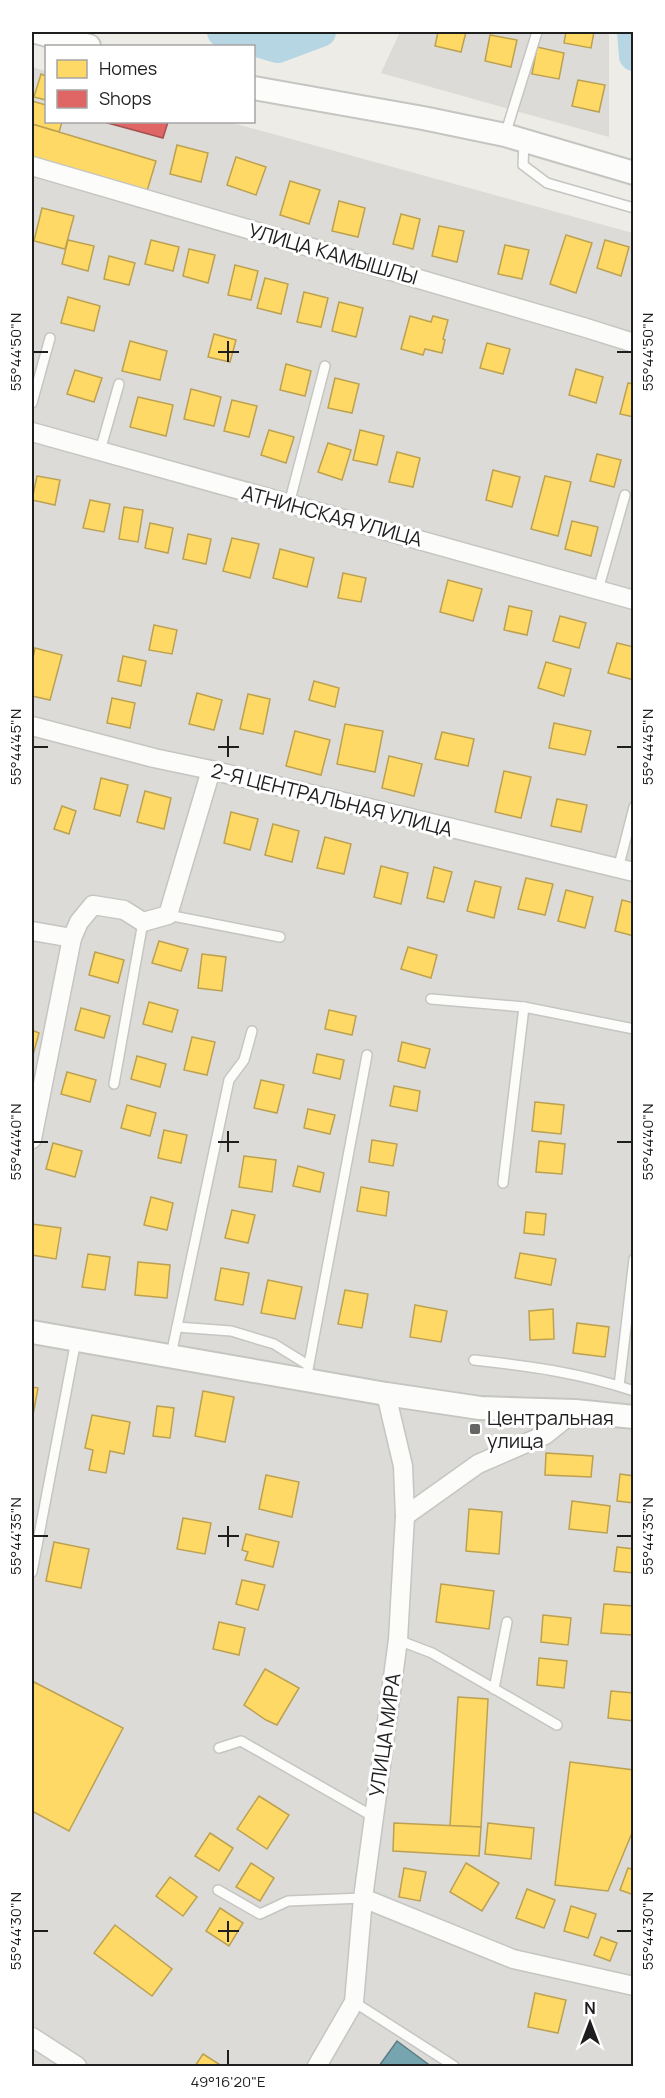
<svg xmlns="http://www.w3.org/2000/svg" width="665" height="2098" font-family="Manrope,sans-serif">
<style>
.residential{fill:#dcdbd7}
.homes{fill:#ffd966;stroke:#bca150;stroke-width:1.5}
.shops{fill:#e06666;stroke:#a65050;stroke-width:1.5}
.public{fill:#76a5af;stroke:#5c7c84;stroke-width:1.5}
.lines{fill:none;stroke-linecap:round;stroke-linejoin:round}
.river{stroke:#b6d6e3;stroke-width:30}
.service-casing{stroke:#c5c5c2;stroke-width:12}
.minor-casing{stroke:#c5c5c2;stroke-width:21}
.tertiary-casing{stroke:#c5c5c2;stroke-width:26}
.service{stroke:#fcfcfb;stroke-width:9}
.minor{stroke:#fcfcfb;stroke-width:18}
.tertiary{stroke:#fcfcfb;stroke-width:22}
.ticks{fill:none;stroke:#1e1e1e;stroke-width:2}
.poi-dot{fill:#666664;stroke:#fff;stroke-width:2}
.labels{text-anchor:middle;stroke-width:6;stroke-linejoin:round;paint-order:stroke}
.street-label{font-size:20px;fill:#1e1e1e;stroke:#fff}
.poi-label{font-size:20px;fill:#1e1e1e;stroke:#fff;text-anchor:start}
.neatline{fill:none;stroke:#1e1e1e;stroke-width:2}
.ticks-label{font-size:15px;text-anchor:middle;fill:#1e1e1e}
</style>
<rect width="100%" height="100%" fill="#edece6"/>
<g class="residential">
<path d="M400 32H609V137L381 73Z"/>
<path d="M32 67 46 71V122H229L633 233V2066H32Z"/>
</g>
<g class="homes">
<path d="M438 32H466L461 52 435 46Z"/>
<path d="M566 32H594L591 48 564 43Z"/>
<path d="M490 35 517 40 511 67 485 61Z"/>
<path d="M537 47 564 53 559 79 532 74Z"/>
<path d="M41 74 46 76V100L34 97Z"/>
<path d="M578 80 605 85 599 112 572 106Z"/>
<path d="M32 101 46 105V122H62L59 132 32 124Z"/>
<path d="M32 124 156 161 147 191 32 157Z"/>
<path d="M177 145 208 153 201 182 170 174Z"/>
<path d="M236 157 266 167 256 195 227 185Z"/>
<path d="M290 181 320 190 309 224 280 215Z"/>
<path d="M339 201 365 208 358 237 332 231Z"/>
<path d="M42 208 74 216 65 249 34 241Z"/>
<path d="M401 214 420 219 413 249 393 244Z"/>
<path d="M439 226 464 231 457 262 432 256Z"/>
<path d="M566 235 592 243 576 293 550 284Z"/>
<path d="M68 240 94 246 88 271 62 264Z"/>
<path d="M151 240 179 247 173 271 145 264Z"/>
<path d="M605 240 629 247 621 276 597 268Z"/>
<path d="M505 245 529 250 522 279 498 274Z"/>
<path d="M189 249 215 255 208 283 183 276Z"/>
<path d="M109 256 135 263 129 285 104 279Z"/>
<path d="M235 265 258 271 251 300 228 295Z"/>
<path d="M265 278 288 284 281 314 257 308Z"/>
<path d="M304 292 328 298 321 327 297 322Z"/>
<path d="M68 297 100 306 94 331 61 323Z"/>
<path d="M339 302 363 308 356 337 332 331Z"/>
<path d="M410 316 431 322 433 316 448 320 443 339 445 340 442 353 425 349 423 355 401 349Z"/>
<path d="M214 334 236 340 230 362 208 357Z"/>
<path d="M130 341 167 351 160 380 122 371Z"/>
<path d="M487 343 510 349 503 374 480 368Z"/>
<path d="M286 364 311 371 305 396 280 390Z"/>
<path d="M576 369 603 377 596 403 569 395Z"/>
<path d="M75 370 102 378 94 402 67 394Z"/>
<path d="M335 378 359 384 352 413 328 408Z"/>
<path d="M628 383 634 384V417L620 414Z"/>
<path d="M191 389 221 397 214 426 184 419Z"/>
<path d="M138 397 173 405 166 436 130 427Z"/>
<path d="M232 400 257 406 249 437 224 431Z"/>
<path d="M269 430 294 437 286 463 261 455Z"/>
<path d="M360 430 384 436 377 465 353 460Z"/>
<path d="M328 443 351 450 342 480 318 472Z"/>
<path d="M397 452 420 458 413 487 389 482Z"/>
<path d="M597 454 621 460 614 487 590 481Z"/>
<path d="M493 470 520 477 512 507 486 500Z"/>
<path d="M37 476 60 480 55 505 32 500Z"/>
<path d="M545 476 571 482 558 536 531 529Z"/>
<path d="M90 500 110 504 104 532 83 528Z"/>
<path d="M124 507 143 510 138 542 119 539Z"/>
<path d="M572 521 598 527 591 556 565 549Z"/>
<path d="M150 523 173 528 168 553 145 548Z"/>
<path d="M188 534 211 539 206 564 183 559Z"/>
<path d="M232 538 259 544 250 578 223 571Z"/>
<path d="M280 549 314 558 307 587 273 578Z"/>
<path d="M343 573 366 578 361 602 338 598Z"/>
<path d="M448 580 482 589 473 621 440 612Z"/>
<path d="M509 606 532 611 527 635 504 630Z"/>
<path d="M560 616 586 623 579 648 553 641Z"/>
<path d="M154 625 177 630 172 654 149 650Z"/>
<path d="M617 643 634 647V680L608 673Z"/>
<path d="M35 648 62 655 50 700 32 696V663Z"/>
<path d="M123 656 146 661 141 686 118 681Z"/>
<path d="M546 662 571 669 564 696 538 688Z"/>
<path d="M314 681 339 688 335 707 309 700Z"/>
<path d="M197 693 222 700 214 730 189 724Z"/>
<path d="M248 694 270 699 263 734 240 729Z"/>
<path d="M112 698 135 703 130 728 107 723Z"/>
<path d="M554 723 591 731 585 755 549 748Z"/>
<path d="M345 724 383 731 375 772 337 764Z"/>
<path d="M295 731 330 740 321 775 286 766Z"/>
<path d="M442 732 474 739 468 766 435 759Z"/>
<path d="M389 756 422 764 414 796 382 788Z"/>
<path d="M504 771 531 777 521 818 495 812Z"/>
<path d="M101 778 128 785 120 816 94 809Z"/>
<path d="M145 791 171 798 164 829 137 822Z"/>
<path d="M557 799 587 805 581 832 551 826Z"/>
<path d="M62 806 76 811 69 834 54 829Z"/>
<path d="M231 812 258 819 250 850 224 843Z"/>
<path d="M273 824 299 831 292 862 265 855Z"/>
<path d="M325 837 351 844 344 874 317 868Z"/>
<path d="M381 866 408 873 401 904 374 897Z"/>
<path d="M434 867 452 872 444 902 427 898Z"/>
<path d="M526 878 553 884 545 915 518 909Z"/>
<path d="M475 881 501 887 494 918 467 911Z"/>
<path d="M566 890 593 897 585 928 558 921Z"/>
<path d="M622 900 634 903V936L615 931Z"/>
<path d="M159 941 188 949 181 971 152 963Z"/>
<path d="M408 947 437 955 431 978 401 969Z"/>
<path d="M95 952 124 960 118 983 89 975Z"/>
<path d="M202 954 226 957 222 991 198 988Z"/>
<path d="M149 1002 178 1010 172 1032 143 1024Z"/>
<path d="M81 1008 110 1016 104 1038 75 1030Z"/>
<path d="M329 1010 356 1016 352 1035 325 1029Z"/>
<path d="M32 1030 39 1033 33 1055H32Z"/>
<path d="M192 1037 215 1042 207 1075 184 1070Z"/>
<path d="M402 1042 430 1049 425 1068 398 1061Z"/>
<path d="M317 1054 344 1060 340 1079 313 1073Z"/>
<path d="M137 1056 166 1064 160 1087 131 1079Z"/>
<path d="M67 1072 96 1080 90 1102 61 1094Z"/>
<path d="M261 1080 284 1085 277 1113 254 1108Z"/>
<path d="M394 1086 420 1091 417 1111 390 1106Z"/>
<path d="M535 1102 564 1105 561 1134 532 1131Z"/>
<path d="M127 1105 156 1113 150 1136 121 1128Z"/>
<path d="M308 1109 335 1115 330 1134 304 1128Z"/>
<path d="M164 1130 187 1135 181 1163 158 1158Z"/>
<path d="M372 1140 397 1144 393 1166 369 1162Z"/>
<path d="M539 1141 565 1144 562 1174 536 1172Z"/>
<path d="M53 1143 82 1151 75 1177 46 1169Z"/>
<path d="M244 1156 276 1160 272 1192 239 1187Z"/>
<path d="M298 1166 324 1173 320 1192 293 1186Z"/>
<path d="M361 1187 389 1192 386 1216 357 1211Z"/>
<path d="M151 1197 173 1203 167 1230 144 1225Z"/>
<path d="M232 1210 255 1215 248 1243 225 1238Z"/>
<path d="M526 1212 546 1214 544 1235 524 1233Z"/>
<path d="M32 1224 61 1228 56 1259 32 1255Z"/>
<path d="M520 1253 556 1259 551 1285 515 1278Z"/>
<path d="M88 1254 110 1257 105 1290 82 1287Z"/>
<path d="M138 1262 170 1265 167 1298 135 1295Z"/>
<path d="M221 1268 249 1273 243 1305 215 1300Z"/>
<path d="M268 1280 302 1287 295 1319 261 1313Z"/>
<path d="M345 1290 368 1294 362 1328 338 1324Z"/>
<path d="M415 1305 447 1311 441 1342 410 1337Z"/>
<path d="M553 1309 554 1339 530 1340 529 1311Z"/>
<path d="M577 1323 609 1327 605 1357 573 1353Z"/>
<path d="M32 1387 38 1388 33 1415H32Z"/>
<path d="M203 1391 234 1397 225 1442 195 1436Z"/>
<path d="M157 1406 174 1408 170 1438 153 1436Z"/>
<path d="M92 1415 130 1422 124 1454 110 1451 106 1473 89 1470 93 1450 85 1448Z"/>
<path d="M546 1453 593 1456 591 1477 545 1475Z"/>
<path d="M620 1474 634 1476V1503L617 1501Z"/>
<path d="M266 1475 299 1482 292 1517 259 1509Z"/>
<path d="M572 1501 610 1506 607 1533 569 1529Z"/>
<path d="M469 1509 502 1512 499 1554 466 1551Z"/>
<path d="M183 1518 211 1523 205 1554 177 1549Z"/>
<path d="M246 1534 279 1542 273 1567 245 1560 248 1552 242 1550Z"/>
<path d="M54 1542 89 1549 81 1588 46 1581Z"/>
<path d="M617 1547 634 1549V1573L614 1571Z"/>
<path d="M242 1580 265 1585 258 1610 236 1604Z"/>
<path d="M441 1584 494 1591 489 1629 436 1622Z"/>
<path d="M604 1604 634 1606 632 1635 601 1633Z"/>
<path d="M543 1615 571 1618 568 1645 541 1642Z"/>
<path d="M219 1622 245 1628 239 1655 213 1649Z"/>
<path d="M539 1658 567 1661 564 1688 537 1685Z"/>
<path d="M265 1669 299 1688 277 1725 266 1720 244 1705Z"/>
<path d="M34 1682 123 1728 69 1831 32 1811V1688Z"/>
<path d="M611 1691 634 1693V1721L608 1718Z"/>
<path d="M458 1697 488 1699 481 1827 450 1826Z"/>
<path d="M570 1762 634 1770V1828L608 1891 555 1885Z"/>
<path d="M259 1796 289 1815 267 1849 237 1829Z"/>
<path d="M394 1823 481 1827 479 1856 393 1851Z"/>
<path d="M488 1823 534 1828 531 1859 485 1854Z"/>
<path d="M210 1833 233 1848 219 1871 195 1856Z"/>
<path d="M251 1863 274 1878 260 1901 236 1887Z"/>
<path d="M466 1863 499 1883 482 1911 450 1892Z"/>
<path d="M404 1868 426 1872 420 1901 399 1897Z"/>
<path d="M628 1868 634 1870V1895L620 1890Z"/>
<path d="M170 1877 197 1897 183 1916 156 1896Z"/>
<path d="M527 1889 555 1900 544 1928 516 1918Z"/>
<path d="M571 1906 596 1914 588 1938 564 1931Z"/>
<path d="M220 1908 243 1923 229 1946 206 1931Z"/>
<path d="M115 1925 172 1969 152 1996 94 1953Z"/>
<path d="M601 1937 617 1943 610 1961 594 1955Z"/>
<path d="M535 1993 566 2000 558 2033 528 2027Z"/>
<path d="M203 2054 222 2066H195Z"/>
</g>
<path class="shops" d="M104 122H168L163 138Z"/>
<path class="public" d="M397 2041 428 2064 426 2066H379Z"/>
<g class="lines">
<g class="river">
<path d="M222 32 278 48 321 32"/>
<path d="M632 32 634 56"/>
</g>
<defs>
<g id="service">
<path d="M505 135 537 32"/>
<path d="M524 141 523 165 547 183 634 208"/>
<path d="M32 403 50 338"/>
<path d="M100 451 119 384"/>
<path d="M289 504 325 366"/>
<path d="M598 590 625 495"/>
<path d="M618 869 634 807"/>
<path d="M168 915 280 937"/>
<path d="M431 999 524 1007 634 1029"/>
<path d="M114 1084 143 922"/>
<path d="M503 1183 524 1007"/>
<path d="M177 1327 231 1331 274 1344 308 1365"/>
<path d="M171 1355 229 1080 244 1060 252 1031"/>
<path d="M474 1360C529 1366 581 1373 634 1391"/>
<path d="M306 1380 367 1055"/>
<path d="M619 1386 634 1259"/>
<path d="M32 1572 76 1340"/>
<path d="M398 1640 432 1653 557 1725"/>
<path d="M494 1689 507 1622"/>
<path d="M219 1748 241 1741 374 1817"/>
<path d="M218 1890 260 1914 288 1901 363 1898"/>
<path d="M354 2002 454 2066"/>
</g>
<g id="minor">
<path d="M32 166 583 327 634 343"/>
<path d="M32 432 634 600"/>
<path d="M32 726 154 758 211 770 634 872"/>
<path d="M32 931 72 938 32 1139"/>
<path d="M72 938 79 922 93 905 124 910 143 922 168 915 211 770"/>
<path d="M405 1516 478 1464 545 1435 575 1411"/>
<path d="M363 1898 513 1959 634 1986"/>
<path d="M32 2037 77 2066"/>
<path d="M317 2066 354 2002 363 1898 398 1640 405 1516 403 1466 386 1394"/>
</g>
<g id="tertiary">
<path d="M36 32 89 46"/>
<path d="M254 88 423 118 505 135 634 173"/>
<path d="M32 1332 386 1394 480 1408 575 1411 634 1417"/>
</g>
</defs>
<use href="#service" class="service-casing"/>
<use href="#minor" class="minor-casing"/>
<use href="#tertiary" class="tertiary-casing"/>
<use href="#service" class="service"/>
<use href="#minor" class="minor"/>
<use href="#tertiary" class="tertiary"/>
</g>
<path class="ticks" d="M228 341V362M33 352H48M218 352H239M617 352H632M228 736V757M33 747H48M218 747H239M617 747H632M228 1131V1152M33 1142H48M218 1142H239M617 1142H632M228 1526V1547M33 1536H48M218 1536H239M617 1536H632M228 1921V1942M33 1931H48M218 1931H239M617 1931H632M228 2050V2065"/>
<rect class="poi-dot" x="469" y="1423" width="12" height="12" rx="3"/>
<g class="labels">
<g class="street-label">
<text transform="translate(333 254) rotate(16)" y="7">УЛИЦА КАМЫШЛЫ</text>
<text transform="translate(332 516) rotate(15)" y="7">АТНИНСКАЯ УЛИЦА</text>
<text transform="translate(332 800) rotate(14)" y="7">2-Я ЦЕНТРАЛЬНАЯ УЛИЦА</text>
<text transform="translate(385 1735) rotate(-82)" y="7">УЛИЦА МИРА</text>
</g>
<g class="poi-label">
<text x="487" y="1425">Центральная<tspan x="487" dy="23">улица</tspan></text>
</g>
</g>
<rect width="665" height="2098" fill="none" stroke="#ffffff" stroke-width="66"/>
<rect x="45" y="45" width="210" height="78" fill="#ffffff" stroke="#a5a5a5" stroke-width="1.5"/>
<rect x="57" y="60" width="30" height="18" fill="#ffd966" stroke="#a5a5a5" stroke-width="1.5"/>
<text x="99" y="75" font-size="18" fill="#1e1e1e">Homes</text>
<rect x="57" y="90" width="30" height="18" fill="#e06666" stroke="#a5a5a5" stroke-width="1.5"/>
<text x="99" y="105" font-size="18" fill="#1e1e1e">Shops</text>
<g transform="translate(590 2023)" stroke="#ffffff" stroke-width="4.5" paint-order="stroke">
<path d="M0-4.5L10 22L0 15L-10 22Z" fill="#1e1e1e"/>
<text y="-9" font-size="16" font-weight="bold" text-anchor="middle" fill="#1e1e1e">N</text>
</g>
<rect x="33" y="33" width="599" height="2032" class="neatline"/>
<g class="ticks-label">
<text transform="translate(16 352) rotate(-90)" y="5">55°44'50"N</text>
<text transform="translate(648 352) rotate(-90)" y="5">55°44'50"N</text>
<text transform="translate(16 747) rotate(-90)" y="5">55°44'45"N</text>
<text transform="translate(648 747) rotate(-90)" y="5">55°44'45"N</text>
<text transform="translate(16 1142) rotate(-90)" y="5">55°44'40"N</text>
<text transform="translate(648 1142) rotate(-90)" y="5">55°44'40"N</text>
<text transform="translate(16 1536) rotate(-90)" y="5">55°44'35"N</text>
<text transform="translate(648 1536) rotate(-90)" y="5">55°44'35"N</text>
<text transform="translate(16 1931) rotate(-90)" y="5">55°44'30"N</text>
<text transform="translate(648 1931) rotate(-90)" y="5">55°44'30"N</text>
<text x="228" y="2087">49°16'20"E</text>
</g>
</svg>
